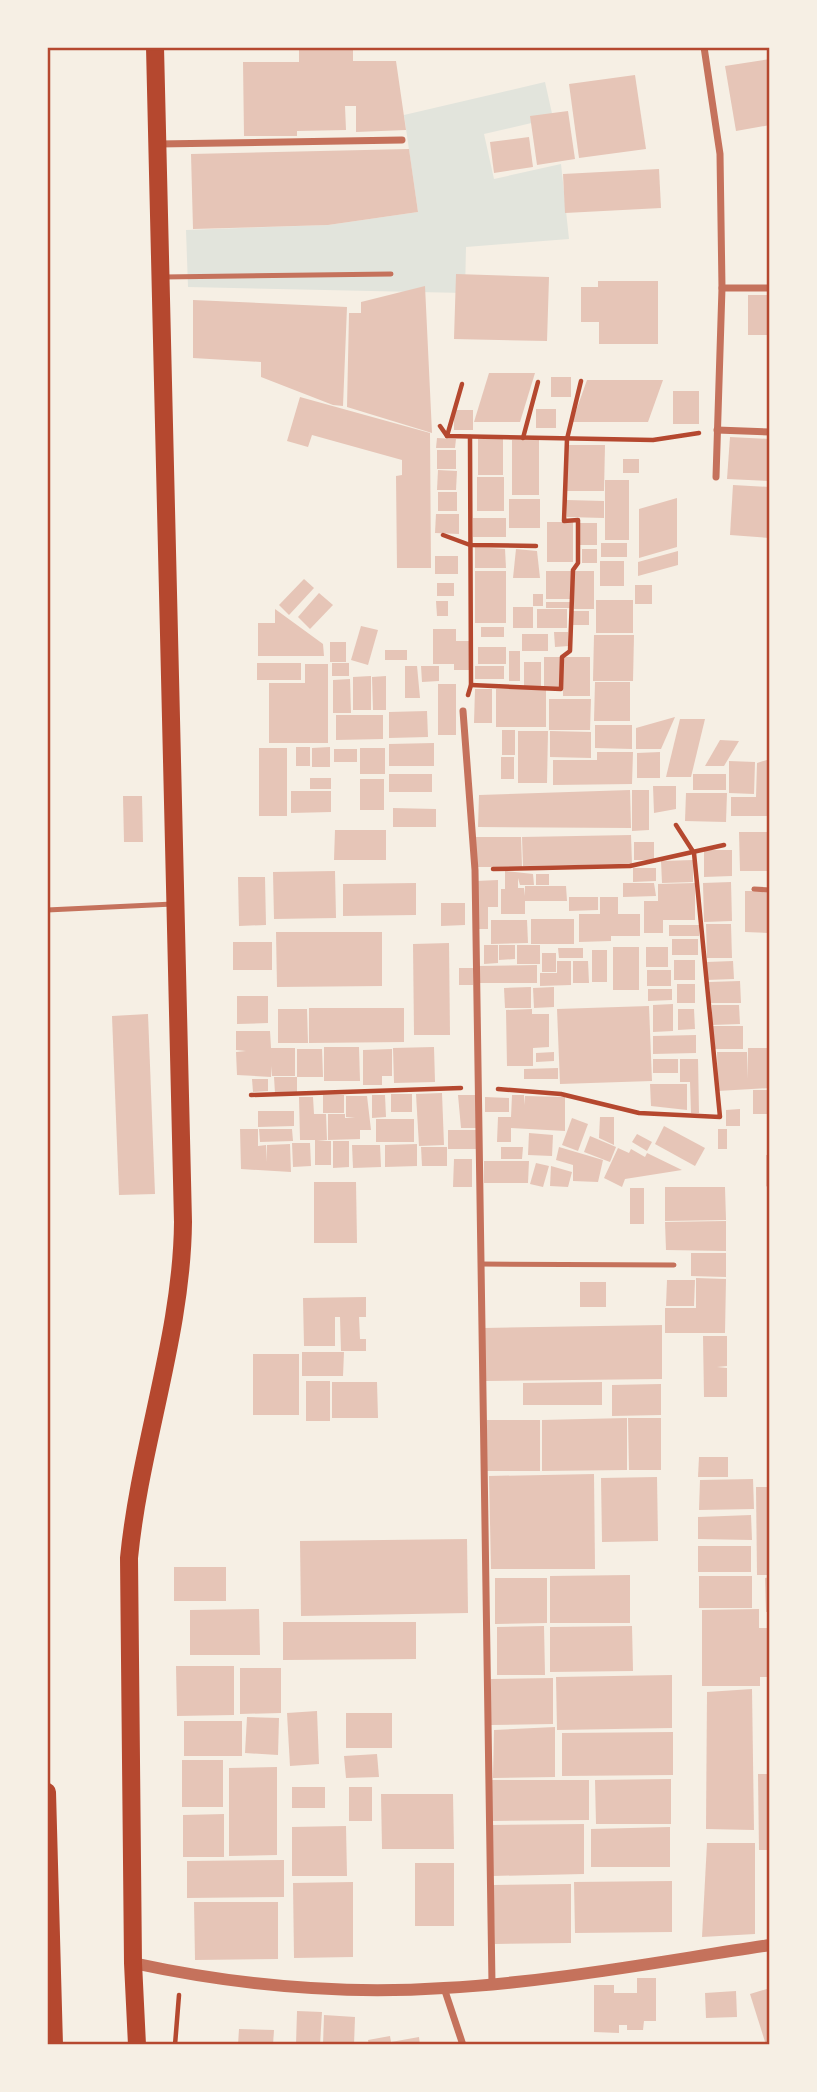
<svg xmlns="http://www.w3.org/2000/svg" width="817" height="2092" font-family="'Titillium Web',sans-serif">
<style>
.green{fill:#e2e4dc}
.building{fill:#e6c5b7}
.lines{fill:none;stroke-linecap:round;stroke-linejoin:round}
.path{stroke:#b5482f;stroke-width:4.5}
.service{stroke:#c5725c;stroke-width:5}
.minor{stroke:#c5725c;stroke-width:7}
.tertiary{stroke:#c5725c;stroke-width:12}
.primary{stroke:#b5482f;stroke-width:18}
.neatline{fill:none;stroke:#b5482f;stroke-width:2.5}
</style>
<rect width="100%" height="100%" fill="#f6efe4"/>
<path class="green" d="M545 82 553 118 484 134 494 179 561 164 569 239 466 247 465 293 188 287 186 230 328 225 418 212 404 115Z"/>
<g class="building">
<path d="M299 47H353V61H396L406 130 356 132V106H345L346 130 297 131V136H244L243 62H299Z"/>
<path d="M770 59V125L736 131 725 66Z"/>
<path d="M635 75 646 149 579 158 569 84Z"/>
<path d="M568 111 575 159 537 165 530 116Z"/>
<path d="M529 137 533 167 494 173 490 142Z"/>
<path d="M409 149 418 212 328 225 193 229 191 154Z"/>
<path d="M659 169 661 208 565 213 563 174Z"/>
<path d="M456 274 549 277 547 341 454 339Z"/>
<path d="M598 281H658V344H599V322H581V287H598Z"/>
<path d="M425 286 432 433 347 407 349 313H361V302Z"/>
<rect x="748" y="295" width="22" height="40"/>
<path d="M193 300 347 307 343 406 333 405 261 377V362L193 358Z"/>
<path d="M489 373H535L520 422H474Z"/>
<rect x="551" y="377" width="20" height="20"/>
<path d="M587 380H663L648 422H572Z"/>
<rect x="673" y="391" width="26" height="33"/>
<path d="M300 397 430 433 431 568H397L396 476 402 475V460L312 435 308 447 287 441Z"/>
<rect x="536" y="409" width="20" height="19"/>
<rect x="454" y="410" width="19" height="20"/>
<path d="M730 437 770 439V481L727 479Z"/>
<path d="M437 438 456 439 455 448H436Z"/>
<rect x="478" y="439" width="25" height="36"/>
<rect x="512" y="440" width="27" height="55"/>
<path d="M567 445H605L604 491H567Z"/>
<rect x="437" y="450" width="19" height="19"/>
<rect x="623" y="459" width="16" height="14"/>
<path d="M438 470 457 471 456 490H437Z"/>
<rect x="477" y="477" width="27" height="34"/>
<rect x="605" y="480" width="24" height="60"/>
<path d="M733 485 770 487V538L730 535Z"/>
<rect x="438" y="492" width="19" height="19"/>
<path d="M677 498V547L639 558V509Z"/>
<rect x="509" y="499" width="31" height="29"/>
<path d="M567 500 604 501V518L567 517Z"/>
<path d="M436 514H459V534L435 533Z"/>
<rect x="473" y="518" width="33" height="19"/>
<rect x="547" y="522" width="26" height="40"/>
<rect x="580" y="523" width="17" height="22"/>
<rect x="601" y="543" width="26" height="14"/>
<path d="M475 547 505 549 506 568H475Z"/>
<path d="M516 549 537 551 540 578H513Z"/>
<rect x="582" y="549" width="15" height="14"/>
<path d="M678 551V565L638 576V562Z"/>
<rect x="435" y="556" width="23" height="18"/>
<rect x="600" y="561" width="24" height="25"/>
<rect x="475" y="571" width="31" height="52"/>
<rect x="546" y="571" width="26" height="28"/>
<rect x="574" y="571" width="20" height="38"/>
<path d="M304 579 314 588 289 615 279 605Z"/>
<rect x="437" y="583" width="17" height="13"/>
<rect x="635" y="585" width="17" height="19"/>
<path d="M319 593 333 605 310 629 298 617Z"/>
<rect x="533" y="594" width="10" height="12"/>
<rect x="596" y="600" width="37" height="33"/>
<path d="M436 601H448V616H437Z"/>
<rect x="546" y="602" width="26" height="6"/>
<rect x="513" y="607" width="20" height="21"/>
<path d="M275 609 323 644 324 656H258V623H275Z"/>
<rect x="537" y="609" width="30" height="19"/>
<rect x="572" y="611" width="17" height="14"/>
<path d="M361 626 378 630 368 665 351 660Z"/>
<rect x="481" y="627" width="23" height="10"/>
<path d="M433 629H456V641H470V670H454V664H433Z"/>
<path d="M554 632H568L569 646 555 647Z"/>
<rect x="522" y="634" width="26" height="17"/>
<path d="M594 635H634L633 681H593Z"/>
<rect x="330" y="642" width="16" height="20"/>
<rect x="478" y="647" width="28" height="17"/>
<rect x="385" y="650" width="22" height="10"/>
<rect x="509" y="651" width="11" height="30"/>
<rect x="544" y="657" width="17" height="30"/>
<rect x="563" y="657" width="27" height="39"/>
<rect x="524" y="662" width="17" height="24"/>
<rect x="257" y="663" width="44" height="17"/>
<rect x="332" y="663" width="17" height="13"/>
<path d="M305 664H328V743H269V683H305Z"/>
<path d="M405 666H417L420 698H405Z"/>
<path d="M421 666H439V681L422 682Z"/>
<rect x="475" y="666" width="29" height="13"/>
<path d="M371 676V710H353V677Z"/>
<path d="M386 676V710H373L372 677Z"/>
<path d="M350 679 351 713H333V680Z"/>
<path d="M595 682H630V721H594Z"/>
<rect x="438" y="684" width="18" height="51"/>
<path d="M475 689H492V723H474Z"/>
<rect x="496" y="689" width="50" height="38"/>
<path d="M549 699H591L590 730H549Z"/>
<path d="M427 711 428 737 389 738V712Z"/>
<path d="M336 715H383V739L336 740Z"/>
<path d="M675 717 661 749H636V728Z"/>
<path d="M680 719H705L691 777H666Z"/>
<path d="M595 725H632V749L595 748Z"/>
<rect x="502" y="730" width="13" height="25"/>
<path d="M518 731H548L547 783H518Z"/>
<path d="M550 731 591 732V758L550 757Z"/>
<path d="M720 740 739 741 724 766H705Z"/>
<path d="M434 743V766H389V744Z"/>
<rect x="296" y="747" width="14" height="19"/>
<path d="M330 747V767H312V748Z"/>
<rect x="259" y="748" width="28" height="68"/>
<rect x="360" y="748" width="25" height="26"/>
<rect x="334" y="749" width="23" height="13"/>
<path d="M597 752H633L632 784 553 785V760H597Z"/>
<path d="M660 752V778H637V753Z"/>
<rect x="501" y="757" width="13" height="22"/>
<path d="M770 759V816H731V797H756L757 763Z"/>
<path d="M729 761 755 762 754 794 729 793Z"/>
<rect x="389" y="774" width="43" height="18"/>
<rect x="693" y="774" width="33" height="16"/>
<rect x="310" y="778" width="21" height="11"/>
<rect x="360" y="779" width="24" height="31"/>
<path d="M653 786H676V809L654 813Z"/>
<path d="M630 790 631 828 478 827 479 795Z"/>
<path d="M632 790H649V830L632 831Z"/>
<path d="M291 791H331V812L291 813Z"/>
<path d="M686 793H727L726 822 685 821Z"/>
<path d="M123 796H142L143 842H124Z"/>
<path d="M393 808 436 809V827H393Z"/>
<path d="M335 830H386V860H334Z"/>
<path d="M739 832H767V871H740Z"/>
<path d="M631 835 632 864 523 866 522 837Z"/>
<path d="M475 837H521L522 867H475Z"/>
<rect x="634" y="842" width="20" height="18"/>
<path d="M704 850H732V876L704 877Z"/>
<path d="M693 860V882L662 883 661 861Z"/>
<path d="M633 868H656V881L633 882Z"/>
<path d="M335 871 336 918 274 919 273 872Z"/>
<path d="M505 871 533 874 534 885H520L518 878V888H524L525 896V886H566L567 901H525V914H501V889H505Z"/>
<rect x="536" y="874" width="13" height="11"/>
<path d="M238 877H265L266 925 239 926Z"/>
<path d="M498 880V907H488V929H478L476 881Z"/>
<path d="M731 882 732 921 704 922 703 883Z"/>
<path d="M416 883V915L343 916V884Z"/>
<path d="M623 883H654L656 896 623 897Z"/>
<path d="M695 883V920H663V933H644V901H658V884Z"/>
<path d="M745 891H770V933L745 932Z"/>
<path d="M569 897H598V910L569 911Z"/>
<path d="M600 897H618V914H640V936H611V941L579 942V914H600Z"/>
<path d="M441 903H465V925L441 926Z"/>
<rect x="531" y="919" width="43" height="25"/>
<path d="M491 920H527L528 943 491 944Z"/>
<path d="M706 924H731L732 958H707Z"/>
<rect x="669" y="925" width="30" height="11"/>
<path d="M276 932H382V986L277 987Z"/>
<rect x="672" y="939" width="26" height="16"/>
<rect x="233" y="942" width="39" height="28"/>
<path d="M449 943 450 1035H414L413 944Z"/>
<path d="M484 945H498V963L484 964Z"/>
<path d="M499 945H515V959L499 960Z"/>
<rect x="517" y="945" width="23" height="19"/>
<rect x="613" y="947" width="26" height="43"/>
<rect x="646" y="947" width="22" height="20"/>
<path d="M558 948H583V958H559Z"/>
<rect x="592" y="950" width="15" height="32"/>
<rect x="542" y="953" width="14" height="19"/>
<rect x="674" y="960" width="21" height="20"/>
<path d="M557 961H571V985L540 986V973H557Z"/>
<path d="M573 961H588L589 983H573Z"/>
<path d="M733 961 734 979 707 980V962Z"/>
<path d="M537 965V983H478V966Z"/>
<rect x="459" y="968" width="14" height="17"/>
<rect x="647" y="970" width="24" height="16"/>
<path d="M740 981 741 1003H710L709 982Z"/>
<rect x="677" y="984" width="18" height="19"/>
<path d="M531 987V1008H505L504 988Z"/>
<path d="M554 987V1007L534 1008 533 988Z"/>
<path d="M648 989H672V1000L648 1001Z"/>
<path d="M237 996H268V1023L237 1024Z"/>
<path d="M673 1004V1031L653 1032V1005Z"/>
<path d="M712 1005H739L740 1024 712 1025Z"/>
<path d="M649 1006 652 1081 560 1084 557 1009Z"/>
<path d="M309 1008H404V1042L309 1043Z"/>
<path d="M278 1009H307L308 1043H278Z"/>
<path d="M532 1009V1014H549V1047L533 1048V1066H507L506 1010Z"/>
<path d="M678 1009H694L695 1029 678 1030Z"/>
<path d="M148 1014 155 1194 119 1195 112 1016Z"/>
<rect x="713" y="1026" width="30" height="23"/>
<path d="M236 1031H270L271 1048H295V1076H272V1066L271 1077 237 1075 236 1052 246 1051 236 1050Z"/>
<path d="M696 1035V1053L653 1054V1036Z"/>
<path d="M324 1047H359L360 1081H324Z"/>
<path d="M434 1047 435 1082 394 1083 393 1048Z"/>
<path d="M748 1048H770V1088L718 1091 717 1052H747L748 1079Z"/>
<path d="M297 1049H322L323 1077H297Z"/>
<path d="M392 1049V1076H382V1085H363V1050Z"/>
<path d="M554 1052V1061L536 1062V1053Z"/>
<rect x="653" y="1059" width="25" height="14"/>
<path d="M680 1059H698L699 1113H691L690 1082H680Z"/>
<path d="M558 1068V1079H524V1069Z"/>
<path d="M274 1077H297V1092L275 1093Z"/>
<path d="M252 1079H268V1091L253 1092Z"/>
<path d="M650 1084H687V1110L651 1106Z"/>
<rect x="753" y="1090" width="17" height="24"/>
<path d="M442 1093 444 1145 419 1146 416 1094Z"/>
<rect x="391" y="1094" width="21" height="18"/>
<rect x="323" y="1095" width="21" height="18"/>
<path d="M372 1095H385L386 1117 372 1118Z"/>
<path d="M458 1095H475L479 1128H461Z"/>
<path d="M512 1095H524V1105L525 1096 565 1097V1131L511 1128V1142H497L498 1117H511Z"/>
<path d="M346 1096H367L371 1130H360V1139L328 1140V1114H345V1118H355L346 1117Z"/>
<path d="M299 1097H313L314 1114H326L327 1140 317 1141H331V1165H315V1140H300Z"/>
<path d="M485 1097 509 1098V1112H485Z"/>
<path d="M740 1109V1126H726V1110Z"/>
<path d="M258 1111H294V1126L258 1127Z"/>
<path d="M600 1117H614V1145L599 1138Z"/>
<path d="M572 1118 588 1124 578 1151 562 1145Z"/>
<rect x="376" y="1119" width="38" height="23"/>
<path d="M664 1126 705 1148 695 1166 655 1144Z"/>
<path d="M240 1129H258V1146L266 1145V1162L267 1145 290 1144 291 1172 241 1169Z"/>
<path d="M259 1129H292L293 1141 260 1142Z"/>
<rect x="718" y="1129" width="9" height="20"/>
<rect x="448" y="1130" width="30" height="19"/>
<path d="M529 1133 553 1135 552 1156 528 1155Z"/>
<path d="M637 1134 652 1142 647 1151 632 1142Z"/>
<path d="M590 1136 616 1147 610 1162 584 1152Z"/>
<path d="M333 1141H349V1167L333 1168Z"/>
<path d="M292 1143H310L311 1166 293 1167Z"/>
<path d="M417 1144V1166L385 1167V1145Z"/>
<path d="M352 1145H380L381 1167 353 1168Z"/>
<path d="M421 1147H447V1166H422Z"/>
<path d="M501 1147H523L522 1159H501Z"/>
<path d="M559 1147 603 1160 598 1182 573 1181V1165L556 1160Z"/>
<path d="M618 1148 629 1153 631 1149 645 1157 647 1153 682 1170 625 1179 622 1187 604 1178Z"/>
<path d="M766 1155H770V1189L766 1186Z"/>
<path d="M454 1159H472V1187H453Z"/>
<path d="M484 1161H529L528 1183H484Z"/>
<path d="M536 1163 549 1166 543 1187 530 1184Z"/>
<path d="M551 1166 572 1172 568 1187 550 1186Z"/>
<path d="M314 1182H356L357 1243H314Z"/>
<path d="M665 1187H725L726 1220 665 1221Z"/>
<rect x="630" y="1188" width="14" height="36"/>
<path d="M726 1221V1251L666 1250 665 1222Z"/>
<path d="M691 1253H726V1277L691 1276Z"/>
<path d="M696 1278 726 1279 725 1333H665V1308H696Z"/>
<path d="M667 1280H695L694 1306H666Z"/>
<rect x="580" y="1282" width="26" height="25"/>
<path d="M366 1297V1317H359L360 1339H366V1351H341L340 1317H335V1346H304L303 1298Z"/>
<path d="M662 1325V1379L485 1381 484 1328Z"/>
<path d="M703 1336H727V1366L717 1367 727 1368V1397H704Z"/>
<path d="M302 1352H344L343 1376H302Z"/>
<rect x="253" y="1354" width="46" height="61"/>
<rect x="306" y="1381" width="24" height="40"/>
<path d="M332 1382H377L378 1418H332Z"/>
<path d="M602 1382V1405H523V1383Z"/>
<path d="M661 1384V1415L612 1416V1385Z"/>
<path d="M627 1418V1470L542 1471V1420Z"/>
<path d="M628 1418H661V1470H629Z"/>
<rect x="487" y="1420" width="53" height="51"/>
<path d="M699 1457H728V1477H698Z"/>
<path d="M594 1474 595 1569H491L489 1476Z"/>
<path d="M657 1477 658 1541 602 1542 601 1478Z"/>
<path d="M753 1479 754 1509 699 1510 700 1480Z"/>
<path d="M756 1487H770V1575H757Z"/>
<path d="M751 1515 752 1540 698 1539V1517Z"/>
<path d="M467 1539 468 1613 301 1616 300 1541Z"/>
<rect x="698" y="1546" width="53" height="26"/>
<rect x="174" y="1567" width="52" height="34"/>
<path d="M630 1575V1623H550V1576Z"/>
<rect x="699" y="1576" width="53" height="32"/>
<path d="M770 1577V1612H766L765 1578Z"/>
<path d="M495 1578H547V1623L495 1624Z"/>
<path d="M259 1609 260 1655H190V1610Z"/>
<path d="M759 1609V1628H770V1677H760V1686H702V1610Z"/>
<path d="M283 1622H416V1659L283 1660Z"/>
<path d="M544 1626 545 1675H497V1627Z"/>
<path d="M632 1626 633 1671 550 1672V1627Z"/>
<path d="M176 1666H234V1715L177 1716Z"/>
<path d="M240 1668H281V1713L240 1714Z"/>
<path d="M672 1675V1728L557 1730 556 1677Z"/>
<path d="M553 1678V1724L491 1725V1679Z"/>
<path d="M752 1689 754 1830 706 1829 707 1692Z"/>
<path d="M317 1711 319 1764 290 1766 287 1713Z"/>
<rect x="346" y="1713" width="46" height="35"/>
<path d="M247 1717 279 1718 278 1755 245 1753Z"/>
<rect x="184" y="1721" width="58" height="35"/>
<path d="M555 1727V1777L493 1778 494 1730Z"/>
<path d="M673 1732V1775L562 1776V1733Z"/>
<path d="M377 1754 379 1777 346 1778 344 1756Z"/>
<rect x="182" y="1760" width="41" height="47"/>
<path d="M277 1767V1855L229 1856V1768Z"/>
<path d="M758 1774H770V1850H759Z"/>
<path d="M671 1779V1824H596L595 1780Z"/>
<path d="M491 1780H589V1820L492 1821Z"/>
<rect x="292" y="1787" width="33" height="21"/>
<rect x="349" y="1787" width="23" height="34"/>
<path d="M381 1794H453L454 1849H382Z"/>
<path d="M224 1814V1857H183V1815Z"/>
<path d="M584 1824V1874L492 1876 491 1825Z"/>
<path d="M346 1826 347 1876H292V1827Z"/>
<path d="M670 1827V1867H591V1829Z"/>
<path d="M707 1843H755V1934L702 1937Z"/>
<path d="M284 1860V1897L187 1898V1861Z"/>
<rect x="415" y="1863" width="39" height="63"/>
<path d="M672 1881V1932L575 1933 574 1882Z"/>
<path d="M353 1882V1957L294 1958 293 1883Z"/>
<path d="M571 1884V1943L495 1944 493 1885Z"/>
<path d="M194 1902H278V1959L195 1960Z"/>
<path d="M637 1978H656V2021H644L643 2030H627V2025H619V2033L594 2032V1985H614V1993H637Z"/>
<path d="M770 1988V2045H766L750 1994Z"/>
<path d="M736 1991 737 2017 706 2018 705 1993Z"/>
<path d="M297 2011 322 2012 320 2045H296Z"/>
<path d="M324 2015 355 2017 354 2045H323Z"/>
<path d="M239 2029 274 2030 273 2045H238Z"/>
<path d="M390 2036 391 2042 419 2037 420 2045H369L368 2040Z"/>
</g>
<g class="lines">
<g class="path">
<path d="M440 426 447 436 653 440 699 433"/>
<path d="M447 436 462 384"/>
<path d="M523 438 538 382"/>
<path d="M443 535 470 545 536 546"/>
<path d="M471 685 561 689 562 657 570 651 573 570 578 563V520L564 521 567 439 581 381"/>
<path d="M468 695 471 685 470 437"/>
<path d="M493 869 630 866 724 845"/>
<path d="M498 1089 561 1094 639 1113 720 1117 694 853 676 825"/>
<path d="M251 1095 461 1088"/>
<path d="M175 2045 179 1995"/>
</g>
<g class="service">
<path d="M163 277 391 274"/>
<path d="M754 889 770 890"/>
<path d="M47 910 173 904"/>
<path d="M481 1264 674 1265"/>
</g>
<g class="minor">
<path d="M704 47 720 154 722 288 716 477"/>
<path d="M158 144 402 140"/>
<path d="M722 288H770"/>
<path d="M717 430 770 432"/>
<path d="M463 711 475 870 492 1984"/>
<path d="M444 1988 463 2045"/>
</g>
<path class="tertiary" d="M133 1963C235 1985 339 1995 444 1988 553 1982 662 1961 770 1945"/>
<g class="primary">
<path d="M47 1792 54 2045"/>
<path d="M137 2045 133 1963 129 1558C140 1445 182 1335 183 1222L155 47"/>
</g>
</g>
<rect width="817" height="2092" fill="none" stroke="#f6efe4" stroke-width="98"/>
<rect x="49" y="49" width="719" height="1994" class="neatline"/>
</svg>
